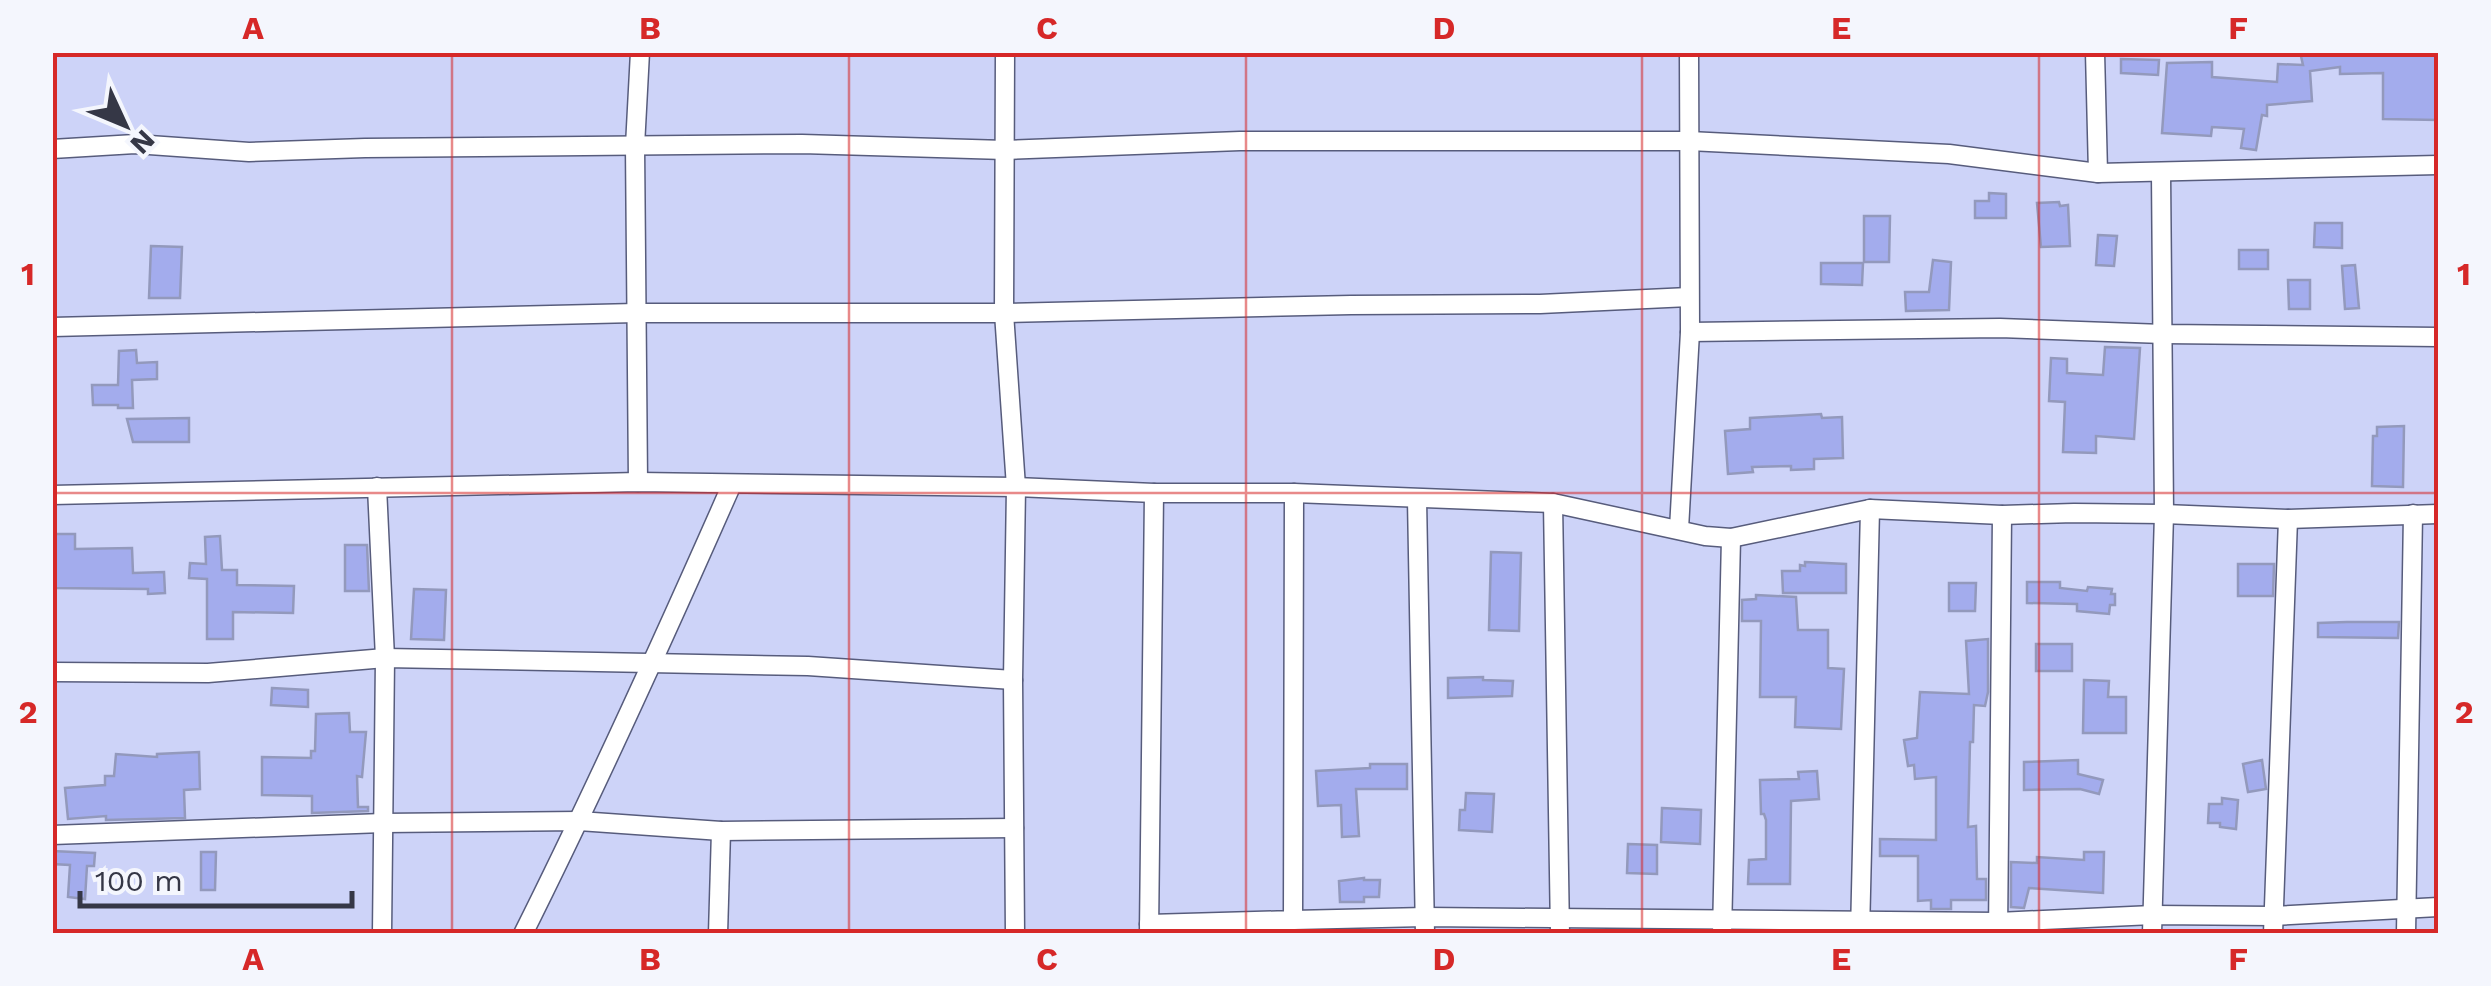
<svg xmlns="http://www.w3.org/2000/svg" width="2491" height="986" font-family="'Work Sans',sans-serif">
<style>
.building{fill:#a3aced;stroke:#9399bc;stroke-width:2.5}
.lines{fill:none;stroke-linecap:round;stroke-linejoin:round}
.minor-casing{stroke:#575c7c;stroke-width:21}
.minor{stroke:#fff;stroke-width:18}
.grid{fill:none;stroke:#d62828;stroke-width:2.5;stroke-opacity:0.55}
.neatline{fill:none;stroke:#d62828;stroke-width:4}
.grid-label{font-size:32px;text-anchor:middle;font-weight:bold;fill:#d62828}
</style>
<rect width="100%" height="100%" fill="#cdd3f8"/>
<g class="building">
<path d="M2300 52H2438V120L2383 119V73L2340 74V67L2310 71 2312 101 2267 105V116L2262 115 2256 150 2241 148 2244 129 2212 127 2211 136 2162 133 2167 63 2212 62V77L2277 82 2278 64 2303 65Z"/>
<path d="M2121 59 2159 60 2158 75 2121 73Z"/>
<path d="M1989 193 2006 194V218H1975V201H1989Z"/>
<path d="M2059 202 2060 206 2068 205 2070 246 2041 247 2037 203Z"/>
<path d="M1864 216H1890L1889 262H1864Z"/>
<path d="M2315 223H2342V248L2314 247Z"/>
<path d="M2098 235 2117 236 2114 266 2096 265Z"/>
<path d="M151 246 182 247 180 298H149Z"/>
<rect x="2239" y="250" width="29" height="19"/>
<path d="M1933 260 1951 262 1949 310 1906 311 1905 292H1929Z"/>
<path d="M1821 263H1863L1862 285 1821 284Z"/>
<path d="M2355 265 2359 308 2345 309 2342 266Z"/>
<path d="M2288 280H2310V309H2289Z"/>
<path d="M2105 347 2140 348 2134 439 2096 436V453L2063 452 2065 402 2049 401 2051 358 2067 359V373L2103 375Z"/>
<path d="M136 350 137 363 157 362V379L132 380 133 408H118V405H93L92 385H118L119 351Z"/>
<path d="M1821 414 1822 418 1842 417 1843 458 1814 459V469L1791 470V466L1752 467 1753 472 1728 474 1725 431 1750 429V418Z"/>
<path d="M189 418V442H133L127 419Z"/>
<path d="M2404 426 2403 487 2372 486 2373 436H2377V427Z"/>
<path d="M52 534H75V549L132 548 133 573 164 572 165 593 148 594V589L52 588Z"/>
<path d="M220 536 222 570H237V585L294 586 293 613 233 612V639H207V579L189 578 190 563 206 564 205 537Z"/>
<path d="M345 545H367L369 591H345Z"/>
<path d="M1491 552 1521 553 1519 631 1489 630Z"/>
<path d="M1805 562 1846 564V593H1783L1782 571H1800V565L1805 566Z"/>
<path d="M2238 564H2274L2273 596H2238Z"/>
<path d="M2027 582H2060V588L2087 591 2088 587 2112 589 2111 594H2115V605H2110L2109 614 2077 611V604L2027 603Z"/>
<path d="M1949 583H1976L1975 611H1949Z"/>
<path d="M414 589 446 590 444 640 411 639Z"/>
<path d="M1756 595 1796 597 1798 630H1828V668L1844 669 1841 729 1795 727 1796 697H1760L1761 621H1742V600L1756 599Z"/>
<path d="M2347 622H2399L2398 638 2318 637V623Z"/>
<path d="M1988 639V692L1985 706 1974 705 1973 742H1970L1968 827 1976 826 1977 879H1986V900H1951V909H1931V900L1918 901V856H1880V839L1936 840V777L1915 779 1914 765 1908 766 1904 740 1917 738 1920 692 1969 694 1966 641Z"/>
<rect x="2036" y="644" width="36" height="27"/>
<path d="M1483 677V680L1513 681 1512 696 1448 698V678Z"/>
<path d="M2084 680 2109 681 2108 697H2126V733H2083Z"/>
<path d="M272 688 308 690V707L271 705Z"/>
<path d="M349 713 350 732H366L362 777 357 776 358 807H368V811L312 813V796L262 795V757L311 758V751H315L316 714Z"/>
<path d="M199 752 200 789 184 790 185 818 106 820V816L68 819 65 788 105 785V776H114L116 754 157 757V754Z"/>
<path d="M2078 760V774L2103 780 2099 794 2080 789 2024 790V762Z"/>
<path d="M2262 760 2266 789 2248 792 2243 764Z"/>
<path d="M1370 764H1407V789H1356L1359 836 1342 837 1341 805 1318 806 1316 771 1370 768Z"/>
<path d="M1817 771 1819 799 1791 801 1790 884H1748L1749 860 1766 859V820L1764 814H1761L1760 780 1799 779 1798 772Z"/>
<path d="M1466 793 1494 794 1492 832 1459 830 1460 810H1465Z"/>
<path d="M2222 798 2238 800 2236 829 2220 827V823H2208L2209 804H2222Z"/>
<path d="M1662 808 1701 810 1700 844 1661 842Z"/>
<path d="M1628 844 1657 845V874L1627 873Z"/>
<path d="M52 851 95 853 94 866H87L85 899 68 897 70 865 52 864Z"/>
<path d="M201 852H216L215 890H201Z"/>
<path d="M2084 852H2104L2103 893 2029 888 2024 908 2011 907V862L2037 863V857L2084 860Z"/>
<path d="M1364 878V880H1380L1379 897H1364V902H1340L1339 881Z"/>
</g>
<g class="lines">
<defs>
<g id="minor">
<path d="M1005 52 1004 313 1016 487 1013 680 1015 934"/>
<path d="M2095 52 2098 173"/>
<path d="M52 149 135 144 249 152 365 148 802 144 1005 150 1240 141H1689L1949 154 2098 173 2438 165"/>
<path d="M52 327 636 313H1004L1351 305 1540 304 1689 297"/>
<path d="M1690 332 2000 328 2163 334 2438 337"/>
<path d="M638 482 635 146 640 52"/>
<path d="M377 487 385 658 382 934"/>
<path d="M52 495 638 482 1016 487 1154 493H1294L1553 503 1705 536 1731 538 1870 509 2002 515 2074 513 2164 514 2288 519 2438 514"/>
<path d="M1417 499 1425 934"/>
<path d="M1553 503 1560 934"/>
<path d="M1679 529 1690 332 1689 52"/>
<path d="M52 672 208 673 385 658 808 666 1013 680"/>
<path d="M52 835 383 823 579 821 721 831 1014 828"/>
<path d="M1149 924 1293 920 1294 493"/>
<path d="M1149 932 1154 493"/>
<path d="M523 934C597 786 665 636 732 484"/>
<path d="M718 934 721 831"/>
<path d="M1293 934V920L1425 917 1998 922 2153 915 2273 916 2438 907"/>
<path d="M1722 934 1731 538"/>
<path d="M1860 934 1870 509"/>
<path d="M1998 934 2002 515"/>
<path d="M2152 934 2164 514 2161 173"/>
<path d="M2273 934 2288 519"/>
<path d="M2406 934 2413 514"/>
</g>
</defs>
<use href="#minor" class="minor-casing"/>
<use href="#minor" class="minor"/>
</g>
<path class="grid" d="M452 52V934M849 52V934M1246 52V934M1642 52V934M2039 52V934M52 493H2438"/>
<rect width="2491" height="986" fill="none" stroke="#f4f6fd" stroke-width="110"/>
<g transform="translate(125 125) rotate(134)" stroke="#f4f6fd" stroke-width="8" paint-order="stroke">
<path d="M0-8L18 38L0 25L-18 38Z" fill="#353746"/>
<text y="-15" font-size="28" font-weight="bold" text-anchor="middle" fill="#353746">N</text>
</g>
<path d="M80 891v15h272v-15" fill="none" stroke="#353746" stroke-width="5"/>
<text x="95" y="891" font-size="30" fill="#353746" stroke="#f4f6fd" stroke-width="8" paint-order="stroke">100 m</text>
<rect x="55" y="55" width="2381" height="876" class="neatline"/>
<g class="grid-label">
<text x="253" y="39">A</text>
<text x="650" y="39">B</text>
<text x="1047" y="39">C</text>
<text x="1444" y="39">D</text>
<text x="1841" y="39">E</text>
<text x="2238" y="39">F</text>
<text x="28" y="285">1</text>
<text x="2464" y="285">1</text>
<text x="28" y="723">2</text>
<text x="2464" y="723">2</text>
<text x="253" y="970">A</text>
<text x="650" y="970">B</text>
<text x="1047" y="970">C</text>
<text x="1444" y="970">D</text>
<text x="1841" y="970">E</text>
<text x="2238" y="970">F</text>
</g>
</svg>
